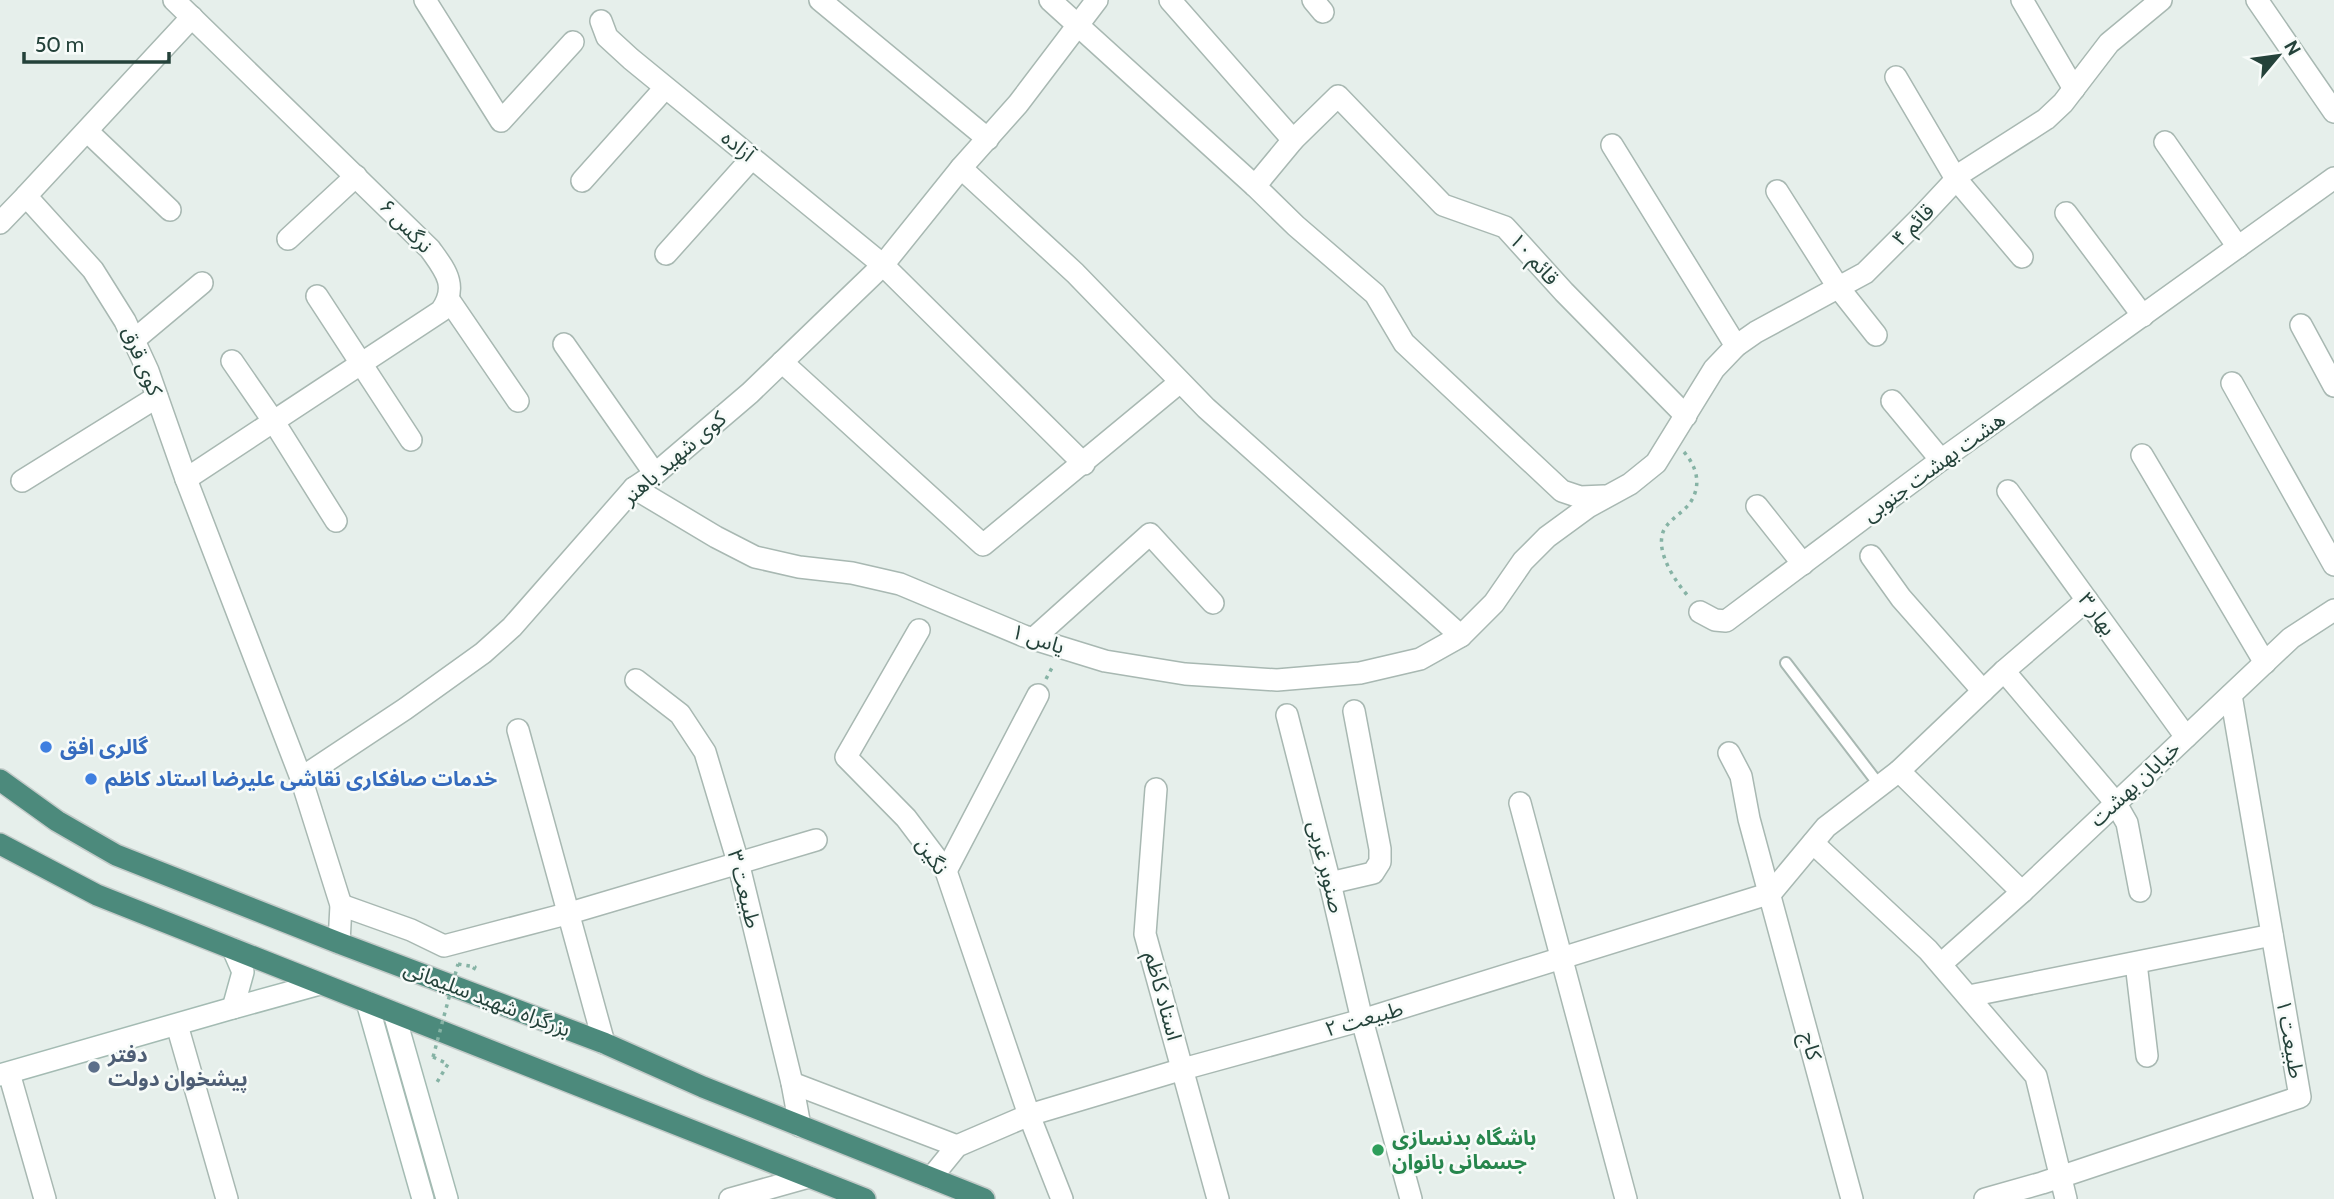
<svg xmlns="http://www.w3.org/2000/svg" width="2334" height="1199" font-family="Cabin,'Noto Sans Arabic',sans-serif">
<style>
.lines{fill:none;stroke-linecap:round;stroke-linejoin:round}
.service-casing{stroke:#a8b8b2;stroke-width:14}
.minor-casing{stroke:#a8b8b2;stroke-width:24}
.secondary-casing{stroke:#a4bbb3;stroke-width:24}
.trunk-casing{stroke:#c2cac8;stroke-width:24}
.path{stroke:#86b3a5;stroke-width:3.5;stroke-dasharray:3.5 5;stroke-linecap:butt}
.service{stroke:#fff;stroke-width:10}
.minor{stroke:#fff;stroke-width:21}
.secondary{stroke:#fff;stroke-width:21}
.trunk{stroke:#4c8a7c;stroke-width:21}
.path-bridge{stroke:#86b3a5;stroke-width:3.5;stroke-dasharray:3.5 5;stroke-linecap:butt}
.shop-dot{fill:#3f7fe0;stroke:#f7fbf9;stroke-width:2.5}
.service-dot{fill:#5c6f8a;stroke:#f7fbf9;stroke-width:2.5}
.leisure-dot{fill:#2e9e5b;stroke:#f7fbf9;stroke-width:2.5}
.labels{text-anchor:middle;stroke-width:5;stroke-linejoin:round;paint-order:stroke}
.street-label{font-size:21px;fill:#24423a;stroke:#f7fbf9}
.shop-label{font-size:21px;font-weight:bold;fill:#366cbe;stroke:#f7fbf9;text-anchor:start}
.service-label{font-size:21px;font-weight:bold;fill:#4e5e75;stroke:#f7fbf9;text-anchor:start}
.leisure-label{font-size:21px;font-weight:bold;fill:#27864d;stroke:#f7fbf9;text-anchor:start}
</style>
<rect width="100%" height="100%" fill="#e6efeb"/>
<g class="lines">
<defs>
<path id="service" d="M1786 663 1880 786"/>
<g id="minor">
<path d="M174 0 430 249C445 270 459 286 441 311L186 479"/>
<path d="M425 0 501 121 573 42"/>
<path d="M820 0 988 139"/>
<path d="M1050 0 1255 186"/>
<path d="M1170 0 1293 140"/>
<path d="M1313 0 1323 12"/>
<path d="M2022 0 2074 89"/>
<path d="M2257 0 2334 112"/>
<path d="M192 17 26 196 93 270 125 321 148 371 186 479 301 778 341 905 339 943"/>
<path d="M601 21 607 37 631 59 883 265 1084 464"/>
<path d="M1896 77 1956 179 2022 257"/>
<path d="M87 131 170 210"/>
<path d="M2165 142 2238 247"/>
<path d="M1612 145 1736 346"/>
<path d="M961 168 1075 273 1206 408 1461 636"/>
<path d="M582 181 665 88"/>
<path d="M1777 191 1838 287 1876 335"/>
<path d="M2066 213 2143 316"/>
<path d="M0 223 26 196"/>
<path d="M288 239 356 176"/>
<path d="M666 254 752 158"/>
<path d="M317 296 411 440"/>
<path d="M449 300 518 401"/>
<path d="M2301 325 2334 386"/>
<path d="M134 340 202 283"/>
<path d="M564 344 655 474"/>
<path d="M232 361 274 422 336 521"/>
<path d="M782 362 983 545 1180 382"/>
<path d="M2232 383 2334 565"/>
<path d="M1892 401 1941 460"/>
<path d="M2142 455 2265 663"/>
<path d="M22 481 157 397"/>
<path d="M634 488 716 537 755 557 799 567 852 573 900 584 1024 636 1105 661 1185 674 1277 680 1360 673 1420 659 1461 636 1494 603 1523 561 1547 537 1588 507 1630 484 1656 463 1714 369 1736 346 1756 332 1865 273 1921 217 1963 172 2046 119 2063 103 2109 43 2161 0"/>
<path d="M2008 491 2186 737"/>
<path d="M1604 496 1580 497 1562 491 1404 343 1375 294 1296 226 1255 186 1293 140 1338 96 1443 205 1505 227 1564 292 1686 416"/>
<path d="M1757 506 1803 564"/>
<path d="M1871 556 1901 598 1983 691"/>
<path d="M1700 612 1715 620 1726 621 1941 460 2334 178"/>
<path d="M919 630 846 757 906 818 946 871 1029 1115 1062 1199"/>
<path d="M1033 639 1150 534 1213 603"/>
<path d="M2004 671 2115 802 2127 823 2140 891"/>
<path d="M636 680 680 714 705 752 738 862 792 1083 800 1126"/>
<path d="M1287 715 1330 883 1362 1020 1411 1199"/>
<path d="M518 730 604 1043"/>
<path d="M1729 753 1741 776 1749 819 1852 1199"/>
<path d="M1899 771 2022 892"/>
<path d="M301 778 405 709 483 653 512 627 634 488 655 474 750 393 883 265 961 168 1018 104 1097 0"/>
<path d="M1156 789 1145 934 1218 1199"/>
<path d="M1520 803 1626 1199"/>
<path d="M1813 843 1928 950 2036 1076 2066 1199"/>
<path d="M946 871 1038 695"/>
<path d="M1330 883 1373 873 1380 862V849L1354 711"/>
<path d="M1771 893 1826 827 1899 771 2004 671 2087 600"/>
<path d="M341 905 411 930 444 946 570 913 816 840"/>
<path d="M2136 963 2147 1056"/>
<path d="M1941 964 2022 892 2291 638 2334 610"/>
<path d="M1969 996 2272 935"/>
<path d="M177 1025 227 1199"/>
<path d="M9 1073 45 1199"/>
<path d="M792 1083 957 1146"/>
<path d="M931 1178 957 1146 1029 1115 1183 1069 1362 1020 1771 893"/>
<path d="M730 1199 809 1177"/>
<path d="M1985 1199 2042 1183 2300 1097 2231 695"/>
</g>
<g id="secondary">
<path d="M233 949 243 972 233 1008 320 984"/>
<path d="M367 1002 423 1199"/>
<path d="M394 1013 447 1199"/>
<path d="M0 1075 233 1008"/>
</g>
<g id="trunk">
<path d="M0 780 57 821 116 855 339 943 604 1043 703 1087 984 1199"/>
<path d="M0 844 97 895 865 1199"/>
</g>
</defs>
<use href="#service" class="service-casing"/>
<use href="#minor" class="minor-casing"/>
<use href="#secondary" class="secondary-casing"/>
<use href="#trunk" class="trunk-casing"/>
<g class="path">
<path d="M1684 452C1697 467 1702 485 1690 503 1682 514 1664 522 1662 536 1658 556 1676 582 1688 596"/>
<path d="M1046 679 1054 664"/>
<path d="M458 964 475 967 471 974"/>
<path d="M433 1057 448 1064 436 1084"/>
</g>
<use href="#service" class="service"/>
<use href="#minor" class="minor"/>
<use href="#secondary" class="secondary"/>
<use href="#trunk" class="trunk"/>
<path class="path-bridge" d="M433 1057 458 964"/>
</g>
<g class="shop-dot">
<circle cx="46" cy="747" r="7"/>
<circle cx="91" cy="779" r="7"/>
</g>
<circle class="service-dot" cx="94" cy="1067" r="7"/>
<circle class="leisure-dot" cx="1378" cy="1150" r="7"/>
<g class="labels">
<g class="street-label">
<text transform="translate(738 146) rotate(39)" y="7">آزاده</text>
<text transform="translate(1913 225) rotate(-45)" y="7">قائم ۴</text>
<text transform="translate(406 226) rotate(46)" y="7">نرگس ۶</text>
<text transform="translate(1534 259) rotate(48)" y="7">قائم ۱۰</text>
<text transform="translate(142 361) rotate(67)" y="7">کوی قرق</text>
<text transform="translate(674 458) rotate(-41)" y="7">کوی شهید باهنر</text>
<text transform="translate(1934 467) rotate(-36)" y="7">هشت بهشت جنوبی</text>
<text transform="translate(2097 614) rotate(54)" y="7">بهار ۳</text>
<text transform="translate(1038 639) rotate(18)" y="7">یاس ۱</text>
<text transform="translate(2135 784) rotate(-43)" y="7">خیابان بهشت</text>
<text transform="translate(932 856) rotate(56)" y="7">نگین</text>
<text transform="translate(1326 867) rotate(76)" y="7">صنوبر غربی</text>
<text transform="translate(744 889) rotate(76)" y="7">طبیعت ٣</text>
<text transform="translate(1163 996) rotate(75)" y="7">استاد کاظم</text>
<text transform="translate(487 999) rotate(21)" y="7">بزرگراه شهید سلیمانی</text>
<text transform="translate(1364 1019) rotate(-16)" y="7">طبیعت ۲</text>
<text transform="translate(2290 1039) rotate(80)" y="7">طبیعت ۱</text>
<text transform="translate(1811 1046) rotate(75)" y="7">کاج</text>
</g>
<g class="shop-label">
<text x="60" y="754">گالری افق</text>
<text x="105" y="786">خدمات صافکاری نقاشی علیرضا استاد کاظم</text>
</g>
<g class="service-label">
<text x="108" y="1062">دفتر<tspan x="108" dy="24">پیشخوان دولت</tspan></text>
</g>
<g class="leisure-label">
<text x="1392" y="1145">باشگاه بدنسازی<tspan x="1392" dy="24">جسمانی بانوان</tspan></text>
</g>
</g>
<g transform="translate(2278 56) rotate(61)" stroke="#f7fbf9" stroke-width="5" paint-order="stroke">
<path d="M0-5L12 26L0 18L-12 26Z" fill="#24423a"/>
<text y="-10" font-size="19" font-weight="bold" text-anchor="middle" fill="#24423a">N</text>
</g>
<path d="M24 52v10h145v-10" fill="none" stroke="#24423a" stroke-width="3.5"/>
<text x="35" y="52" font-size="21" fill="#24423a" stroke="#f7fbf9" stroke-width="5" paint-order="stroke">50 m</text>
</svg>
